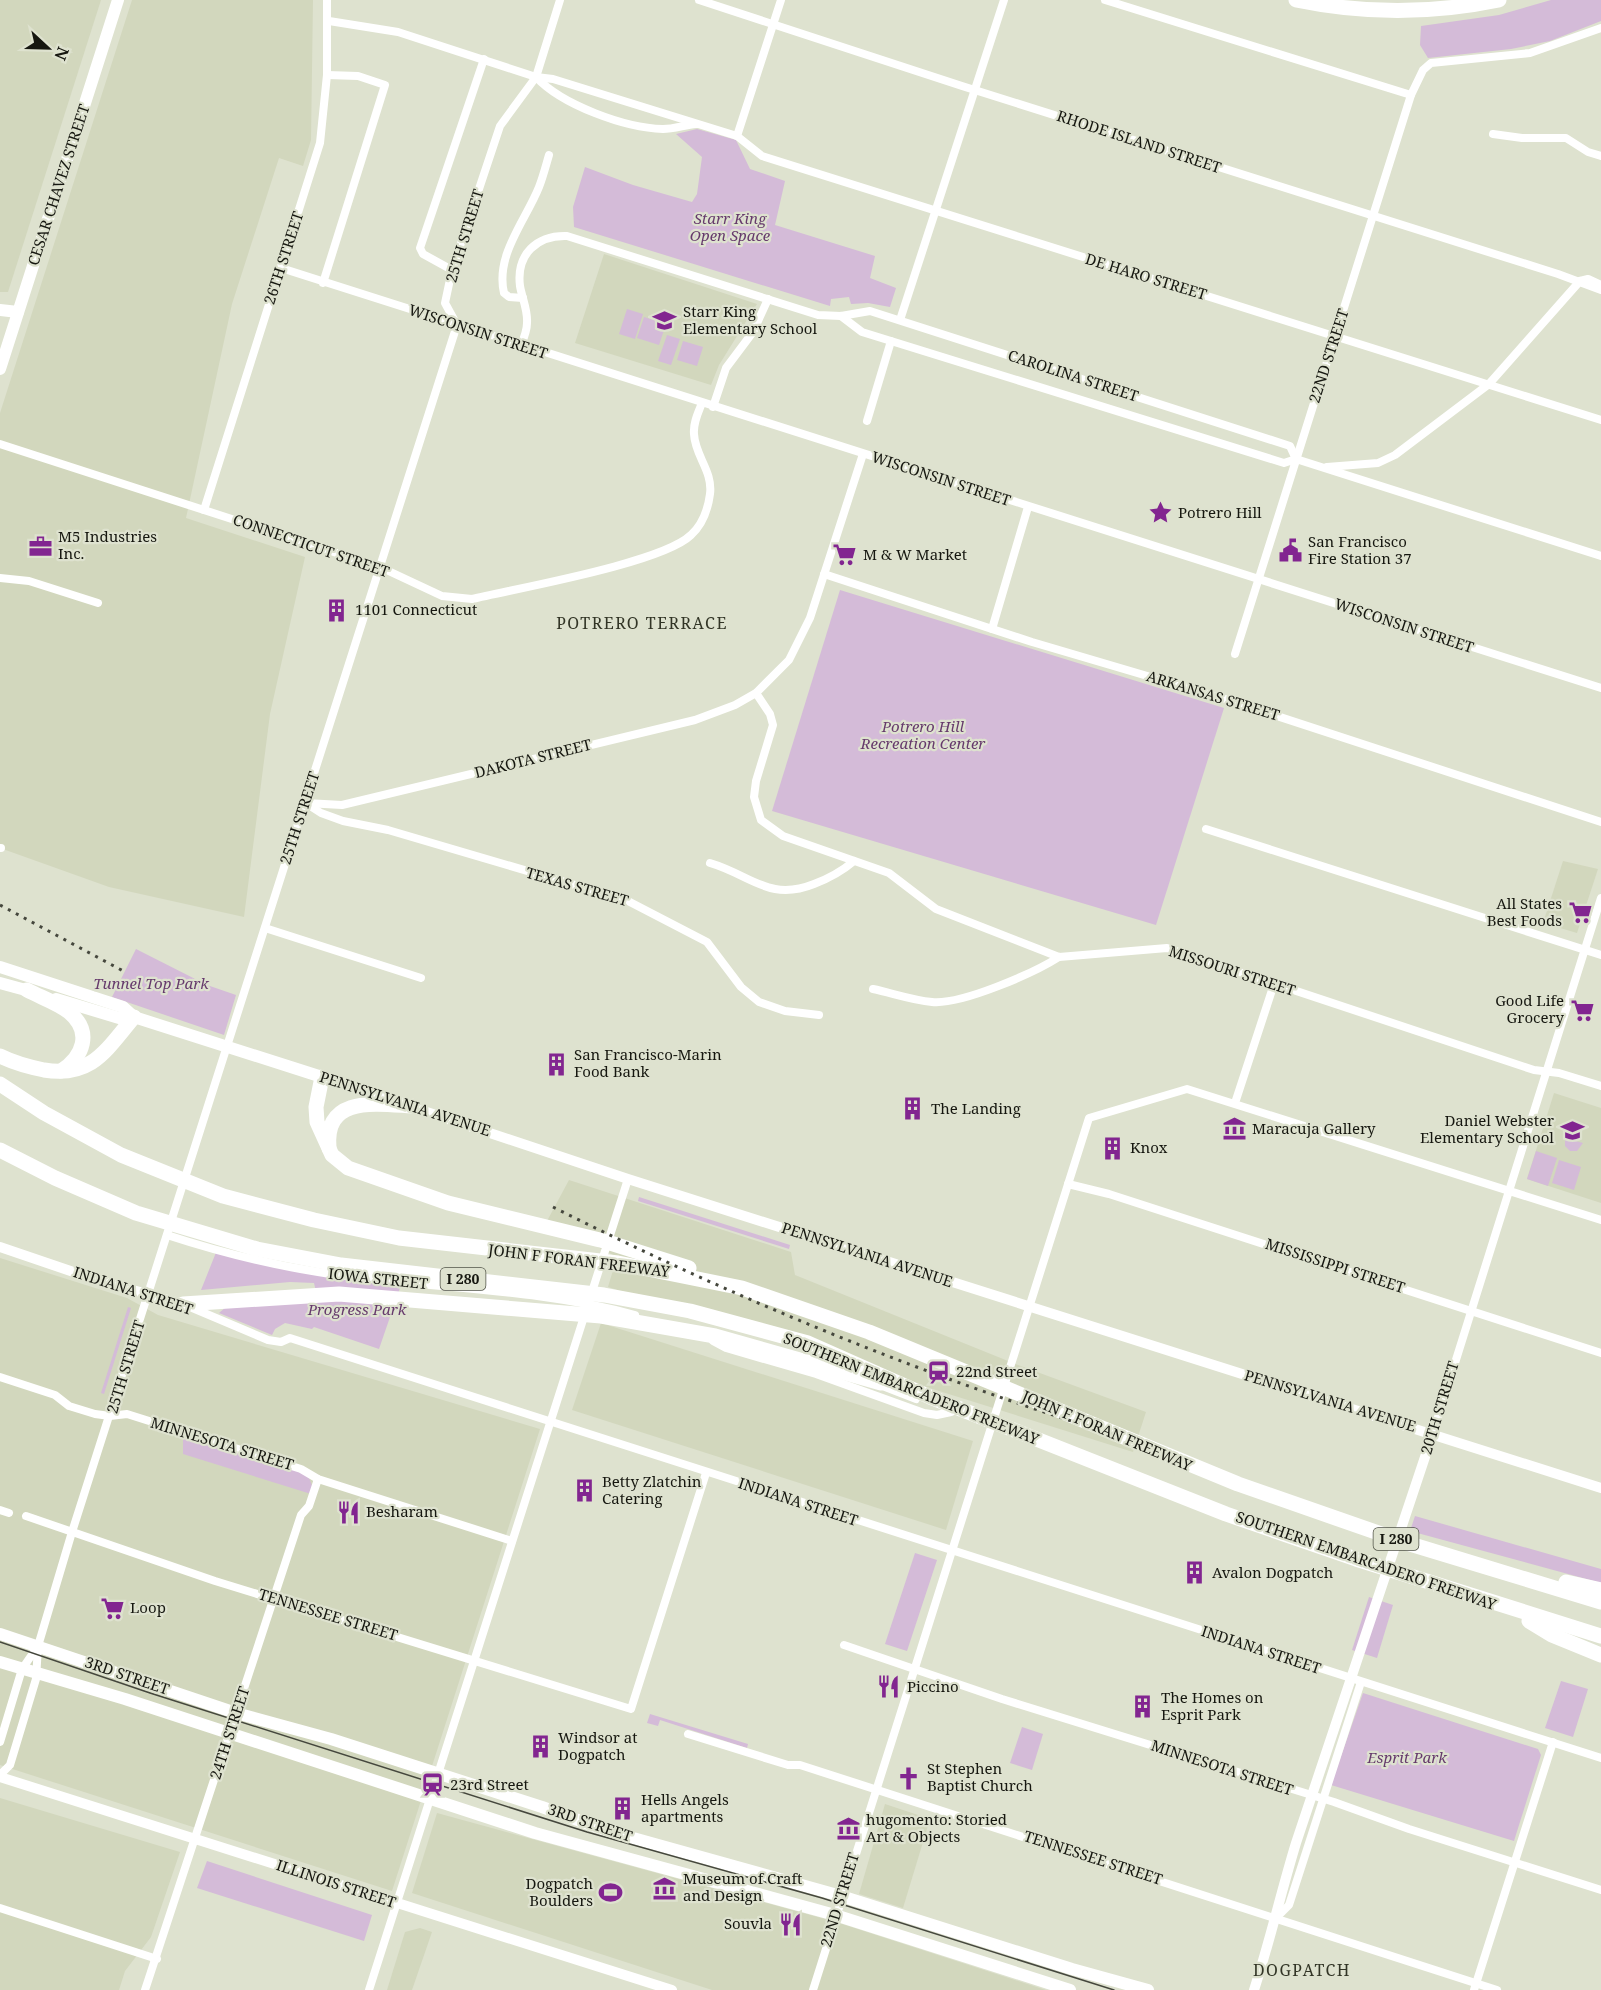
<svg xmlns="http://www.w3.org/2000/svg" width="1601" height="1990" font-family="'Noto Serif',serif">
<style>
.built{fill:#d2d7bd}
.green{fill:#d4bbd8}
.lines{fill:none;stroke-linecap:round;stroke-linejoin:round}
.street{stroke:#fff;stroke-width:8}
.secondary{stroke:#fff;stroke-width:10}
.primary{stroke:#fff;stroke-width:12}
.highway{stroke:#fff;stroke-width:15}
.tram{stroke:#45473d;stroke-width:1.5}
.rail{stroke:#45473d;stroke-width:3;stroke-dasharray:3 6;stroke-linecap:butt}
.labels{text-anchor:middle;stroke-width:4.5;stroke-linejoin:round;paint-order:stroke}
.shield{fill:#dee2cf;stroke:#525449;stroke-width:1.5}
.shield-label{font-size:14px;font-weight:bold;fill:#161710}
.street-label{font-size:15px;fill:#161710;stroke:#dee2cf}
.park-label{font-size:15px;font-style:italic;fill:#663a6c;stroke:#dee2cf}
.poi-label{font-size:15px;fill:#161710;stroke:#dee2cf;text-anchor:start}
.neighbourhood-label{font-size:16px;letter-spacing:1.5px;fill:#323526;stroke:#dee2cf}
</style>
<rect width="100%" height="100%" fill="#dee2cf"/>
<g class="built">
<path d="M0 0H101L8 292H0Z"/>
<path d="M132 0H313L311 140 303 166 279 158 232 304 186 518 305 557 270 714 244 917 109 887 0 848V413Z"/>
<path d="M604 254 757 304 719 365 711 385 575 343Z"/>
<path d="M1563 861 1598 869 1577 933 1543 923Z"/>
<path d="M1554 1093 1601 1108V1203L1527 1179Z"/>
<path d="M569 1180 791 1252 795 1275 1018 1365 1146 1412 1133 1452 608 1287 617 1257 547 1221Z"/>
<path d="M0 1258 127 1298 158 1315 540 1429 392 1891 0 1765Z"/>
<path d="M601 1323 973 1441 946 1530 572 1410Z"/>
<path d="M0 1798 180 1852 151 1937 125 1971 119 1990H0Z"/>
<path d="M885 1804 930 1819 903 1908 859 1894Z"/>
<path d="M437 1813 836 1922 1046 1990H712L412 1893Z"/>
<path d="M420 1928 432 1932 412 1990H387L405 1932Z"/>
</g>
<g class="green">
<path d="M1551 0H1601V21L1550 41 1511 49 1428 58 1420 45 1421 26 1499 15Z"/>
<path d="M697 129 736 140 750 169 785 181 775 225 875 256 870 278 896 288 890 307 868 303 851 304 849 297 831 299 830 306 574 227 573 207 585 167 633 185 692 202 697 194 702 157 676 134Z"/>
<path d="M627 309 643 314 635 339 619 334Z"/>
<path d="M644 317 666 324 659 345 637 338Z"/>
<path d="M667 335 680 339 671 365 658 361Z"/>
<path d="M683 341 703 347 697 366 677 360Z"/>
<path d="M840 590 1224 708 1156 925 772 811Z"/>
<path d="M136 949 207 985 236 995 224 1035 112 997Z"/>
<path d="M1565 1138 1583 1143 1577 1151H1570L1565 1146Z"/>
<path d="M1536 1151 1557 1158 1548 1186 1527 1179Z"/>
<path d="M1559 1160 1581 1167 1574 1190 1552 1183Z"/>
<path d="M639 1197 790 1245 789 1249 638 1201Z"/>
<path d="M217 1250 401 1285 379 1349 314 1327 312 1329 285 1323 275 1329 272 1335 219 1313 226 1307 318 1300 314 1283 290 1282 201 1290Z"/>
<path d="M128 1307 131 1308 104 1394 101 1393Z"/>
<path d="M183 1436 302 1472 309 1478 313 1488 311 1494 183 1454Z"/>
<path d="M1415 1516 1601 1569V1583L1410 1531Z"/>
<path d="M915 1553 937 1560 907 1651 885 1644Z"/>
<path d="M1369 1597 1393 1605 1377 1658 1352 1650Z"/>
<path d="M1561 1681 1588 1689 1573 1737 1545 1728Z"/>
<path d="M1363 1693 1538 1749 1541 1755 1514 1841 1331 1785Z"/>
<path d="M650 1714 748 1744 747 1748 660 1720 658 1726 647 1723Z"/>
<path d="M1022 1727 1043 1734 1032 1770 1010 1763Z"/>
<path d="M207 1861 372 1915 364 1941 197 1888Z"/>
</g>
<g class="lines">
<g class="street">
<path d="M699 0 962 86 1558 274 1601 290"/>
<path d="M1105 0 1411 95"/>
<path d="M329 21 398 32 536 77 553 79 737 136 762 156 1601 420"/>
<path d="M536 77C562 105 625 128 663 129 674 129 685 125 696 124"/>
<path d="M1493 134 1522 138H1566L1588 152 1601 156"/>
<path d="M737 136 781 0"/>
<path d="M281 268 1601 688"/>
<path d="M452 270 423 254 420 248 484 59"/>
<path d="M1580 281 1588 279 1601 285"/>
<path d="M323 283 385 85 358 76 327 75"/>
<path d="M523 298 509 297 504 293C495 255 526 220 539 187 543 177 546 165 549 155"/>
<path d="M841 316 862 332 891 341 1284 463 1296 459 1601 556"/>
<path d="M900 320 1004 0"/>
<path d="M521 345C524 338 527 330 527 323 528 310 522 298 520 286 516 254 537 235 567 236L818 315 841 316 870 311 1290 446 1296 459"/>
<path d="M713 407 726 368 753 332 768 299"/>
<path d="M867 421 891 341"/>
<path d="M0 444 380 567 442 596 472 599C518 588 662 563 691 535 702 525 708 509 710 494 713 471 695 456 694 434 693 423 698 413 702 403"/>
<path d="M1327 467 1378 463 1395 455 1489 384 1580 281"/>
<path d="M204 510 320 143 327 75V0"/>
<path d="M824 574 1032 642 1222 698 1601 822"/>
<path d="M0 578 29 581 98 603"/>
<path d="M992 629 1028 507"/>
<path d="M1235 654 1411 95 1423 70 1431 63 1530 53 1601 28"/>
<path d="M756 693 770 714 773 725 756 781 754 797 761 820 783 836 889 873 936 909 1059 957 1167 948 1534 1070 1559 1073 1601 1086"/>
<path d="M306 803 342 805 695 720 735 705 756 693 789 660 810 618 863 454"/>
<path d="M307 804 321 813 343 821 388 830 626 900 707 942 741 987 759 1002 785 1011 819 1015"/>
<path d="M1206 829 1601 955"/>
<path d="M0 848H1"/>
<path d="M710 863C751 875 769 902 814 884 830 878 841 872 854 861"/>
<path d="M265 928 421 978"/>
<path d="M873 989C892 993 912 1000 932 1002 961 1005 1034 973 1059 957"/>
<path d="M1235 1103 1274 984"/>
<path d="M1068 1184 1109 1194 1601 1353"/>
<path d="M167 1235C216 1251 267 1264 318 1272 423 1289 532 1287 635 1315"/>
<path d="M190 1307 268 1340 281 1342 290 1338 1601 1758"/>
<path d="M713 1341 726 1348 816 1374 924 1413 937 1415 951 1412"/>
<path d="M0 1377 55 1395 69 1406 95 1414 110 1416 127 1414 301 1469 318 1479 512 1541"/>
<path d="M880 1385 916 1399"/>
<path d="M1433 1433 1601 898"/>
<path d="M0 1510 9 1513"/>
<path d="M26 1516 215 1581 631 1709 706 1473"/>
<path d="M844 1645 1002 1699 1334 1802 1409 1829 1601 1890"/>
<path d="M688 1734 788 1765H800L1497 1990"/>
<path d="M0 1742 22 1669 38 1646"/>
<path d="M0 1775 10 1765 36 1679 38 1646 72 1532 457 325 445 303 452 270 500 126 536 77 560 0"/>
<path d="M0 1908 157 1959"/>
<path d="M1277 1917 1289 1905 1361 1682"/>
<path d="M145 1990 301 1515 309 1506 318 1479"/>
<path d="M369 1990 628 1179"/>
<path d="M813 1990 1089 1118 1187 1089 1601 1220"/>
<path d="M1474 1990 1553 1742"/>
</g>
<g class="secondary">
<path d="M322 1077 628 1179 1601 1488"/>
<path d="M0 1247 97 1280 183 1304"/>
<path d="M0 1777 672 1990"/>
<path d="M1254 1990C1270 1941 1281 1892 1296 1843L1433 1433"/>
</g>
<g class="primary">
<path d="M0 310 18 312"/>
<path d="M0 369 118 0"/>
<path d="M0 967 123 1007 134 1017"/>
<path d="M0 983 33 992"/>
<path d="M56 999 119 1018 134 1017 322 1077"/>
<path d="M0 1634 236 1713 331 1739 542 1807 608 1831 841 1896 1072 1969 1148 1990"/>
<path d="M0 1662 125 1699 535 1833 835 1915 1070 1990"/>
</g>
<g class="highway">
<path d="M1296 0C1363 14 1432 14 1499 0"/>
<path d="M27 990C40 997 58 1003 69 1012 93 1032 83 1057 61 1071"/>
<path d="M0 1056C14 1063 29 1067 44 1070 92 1078 106 1050 134 1017"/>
<path d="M322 1077 316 1107 317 1122 332 1155 348 1168 448 1203 604 1241 689 1268"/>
<path d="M0 1084 44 1113 121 1155 223 1196 314 1220 399 1238 618 1263 742 1288 869 1332 1238 1484 1410 1544 1601 1602"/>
<path d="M329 1148C324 1095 377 1104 412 1106"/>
<path d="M0 1150 55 1178 136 1213 257 1249 341 1265 604 1295 690 1311 808 1343 930 1397 1226 1514 1356 1559 1601 1636"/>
<path d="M183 1304 339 1294 601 1316 715 1336 881 1383"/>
<path d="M1566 1582 1601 1590"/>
<path d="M1529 1621 1552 1635 1601 1655"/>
</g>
<path class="tram" d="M0 1642 150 1693 587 1832 822 1898 1114 1990"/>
<g class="rail">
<path d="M0 905 125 972"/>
<path d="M553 1207C736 1299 923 1376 1119 1436"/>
</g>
</g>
<defs>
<symbol id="school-bare" viewBox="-9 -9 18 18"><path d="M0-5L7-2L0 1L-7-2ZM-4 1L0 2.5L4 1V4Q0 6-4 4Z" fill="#822590" stroke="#dee2cf" stroke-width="2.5" paint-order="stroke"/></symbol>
<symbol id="sight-bare" viewBox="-9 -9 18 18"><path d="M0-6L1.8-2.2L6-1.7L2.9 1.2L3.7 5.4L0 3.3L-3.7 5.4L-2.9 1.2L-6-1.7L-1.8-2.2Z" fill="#822590" stroke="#dee2cf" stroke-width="2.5" paint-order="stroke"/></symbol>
<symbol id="office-bare" viewBox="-9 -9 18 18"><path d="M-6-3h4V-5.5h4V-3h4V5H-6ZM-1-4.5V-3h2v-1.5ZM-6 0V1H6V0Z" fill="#822590" stroke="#dee2cf" stroke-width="2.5" paint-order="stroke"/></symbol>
<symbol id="civic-bare" viewBox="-9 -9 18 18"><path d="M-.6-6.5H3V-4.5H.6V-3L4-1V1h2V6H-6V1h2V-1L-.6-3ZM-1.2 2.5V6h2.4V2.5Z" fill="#822590" stroke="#dee2cf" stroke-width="2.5" paint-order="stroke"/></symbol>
<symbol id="supermarket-bare" viewBox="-9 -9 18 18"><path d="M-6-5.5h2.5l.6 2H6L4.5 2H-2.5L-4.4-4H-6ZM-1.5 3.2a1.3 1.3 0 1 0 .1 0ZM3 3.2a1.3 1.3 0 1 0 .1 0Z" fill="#822590" stroke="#dee2cf" stroke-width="2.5" paint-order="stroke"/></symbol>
<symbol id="building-bare" viewBox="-9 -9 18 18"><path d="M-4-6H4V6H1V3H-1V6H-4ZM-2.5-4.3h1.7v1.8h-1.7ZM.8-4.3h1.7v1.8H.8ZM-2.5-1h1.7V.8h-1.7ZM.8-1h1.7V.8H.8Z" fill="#822590" stroke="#dee2cf" stroke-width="2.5" paint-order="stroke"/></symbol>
<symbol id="museum-bare" viewBox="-9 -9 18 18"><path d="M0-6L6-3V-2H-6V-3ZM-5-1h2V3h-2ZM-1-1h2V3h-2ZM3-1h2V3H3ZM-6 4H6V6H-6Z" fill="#822590" stroke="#dee2cf" stroke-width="2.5" paint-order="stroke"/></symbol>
<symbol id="station-bare" viewBox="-9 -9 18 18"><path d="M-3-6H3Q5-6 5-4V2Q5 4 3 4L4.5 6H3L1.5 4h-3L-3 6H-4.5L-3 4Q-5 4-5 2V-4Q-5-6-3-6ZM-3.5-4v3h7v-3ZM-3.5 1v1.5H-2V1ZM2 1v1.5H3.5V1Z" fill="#822590" stroke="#dee2cf" stroke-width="2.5" paint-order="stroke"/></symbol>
<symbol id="restaurant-bare" viewBox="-9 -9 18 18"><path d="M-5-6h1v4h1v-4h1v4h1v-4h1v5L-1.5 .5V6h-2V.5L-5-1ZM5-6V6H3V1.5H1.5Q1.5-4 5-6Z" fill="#822590" stroke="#dee2cf" stroke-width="2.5" paint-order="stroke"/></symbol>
<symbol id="church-bare" viewBox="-9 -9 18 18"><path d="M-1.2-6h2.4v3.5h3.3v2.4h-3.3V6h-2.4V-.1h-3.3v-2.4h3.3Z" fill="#822590" stroke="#dee2cf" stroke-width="2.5" paint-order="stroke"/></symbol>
<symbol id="stadium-bare" viewBox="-9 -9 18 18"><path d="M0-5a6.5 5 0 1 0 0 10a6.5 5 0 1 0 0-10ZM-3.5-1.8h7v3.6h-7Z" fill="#822590" stroke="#dee2cf" stroke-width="2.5" paint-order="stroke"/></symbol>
</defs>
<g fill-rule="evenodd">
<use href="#school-bare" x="648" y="304" width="33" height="33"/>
<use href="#sight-bare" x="1144" y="496" width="33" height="33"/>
<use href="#office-bare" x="24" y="530" width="33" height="33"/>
<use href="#civic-bare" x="1274" y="534" width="33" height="33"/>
<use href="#supermarket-bare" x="828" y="538" width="33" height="33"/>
<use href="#building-bare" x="320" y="594" width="33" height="33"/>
<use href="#supermarket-bare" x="1564" y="896" width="33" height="33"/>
<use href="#supermarket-bare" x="1566" y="994" width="33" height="33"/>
<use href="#building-bare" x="540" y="1048" width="33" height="33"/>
<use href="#building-bare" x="896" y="1092" width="33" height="33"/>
<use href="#museum-bare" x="1218" y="1112" width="33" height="33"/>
<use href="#school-bare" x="1556" y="1114" width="33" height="33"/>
<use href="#building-bare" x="1096" y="1132" width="33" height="33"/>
<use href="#station-bare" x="922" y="1356" width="33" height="33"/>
<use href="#building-bare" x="568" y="1474" width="33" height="33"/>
<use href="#restaurant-bare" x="332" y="1496" width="33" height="33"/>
<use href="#building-bare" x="1178" y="1556" width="33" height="33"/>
<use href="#supermarket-bare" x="96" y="1592" width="33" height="33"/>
<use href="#restaurant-bare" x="872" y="1670" width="33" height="33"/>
<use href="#building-bare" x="1126" y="1690" width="33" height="33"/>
<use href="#building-bare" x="524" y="1730" width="33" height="33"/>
<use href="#church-bare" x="892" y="1762" width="33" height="33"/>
<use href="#station-bare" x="416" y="1768" width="33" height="33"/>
<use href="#building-bare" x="606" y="1792" width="33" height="33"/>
<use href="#museum-bare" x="832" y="1812" width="33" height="33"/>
<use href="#museum-bare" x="648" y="1872" width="33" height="33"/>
<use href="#stadium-bare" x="594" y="1876" width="33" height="33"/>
<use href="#restaurant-bare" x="774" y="1908" width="33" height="33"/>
</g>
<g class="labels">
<g class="shield">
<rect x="440.5" y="1268" width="45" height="22" rx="4.5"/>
<rect x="1373.5" y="1528" width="45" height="22" rx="4.5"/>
</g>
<g class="shield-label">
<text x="463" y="1284">I 280</text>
<text x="1396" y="1544">I 280</text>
</g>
<g class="street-label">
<text transform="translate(1139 142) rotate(18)" y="5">RHODE ISLAND STREET</text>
<text transform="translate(59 185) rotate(-72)" y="5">CESAR CHAVEZ STREET</text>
<text transform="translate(465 236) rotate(-73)" y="5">25TH STREET</text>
<text transform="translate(284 258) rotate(-72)" y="5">26TH STREET</text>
<text transform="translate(1146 277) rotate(17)" y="5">DE HARO STREET</text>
<text transform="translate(478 332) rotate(18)" y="5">WISCONSIN STREET</text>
<text transform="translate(1329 356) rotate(-72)" y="5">22ND STREET</text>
<text transform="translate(1073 376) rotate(18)" y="5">CAROLINA STREET</text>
<text transform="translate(941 479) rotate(18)" y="5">WISCONSIN STREET</text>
<text transform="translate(311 546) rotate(19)" y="5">CONNECTICUT STREET</text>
<text transform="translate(1404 626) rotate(18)" y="5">WISCONSIN STREET</text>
<text transform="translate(1213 696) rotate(17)" y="5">ARKANSAS STREET</text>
<text transform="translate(533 759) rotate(-14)" y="5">DAKOTA STREET</text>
<text transform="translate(300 818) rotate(-72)" y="5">25TH STREET</text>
<text transform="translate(577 887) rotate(16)" y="5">TEXAS STREET</text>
<text transform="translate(1232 971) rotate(18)" y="5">MISSOURI STREET</text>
<text transform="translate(405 1104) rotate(18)" y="5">PENNSYLVANIA AVENUE</text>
<text transform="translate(867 1255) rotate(18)" y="5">PENNSYLVANIA AVENUE</text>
<text transform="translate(579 1261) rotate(7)" y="5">JOHN F FORAN FREEWAY</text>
<text transform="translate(1335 1266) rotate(18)" y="5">MISSISSIPPI STREET</text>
<text transform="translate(378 1279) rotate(6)" y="5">IOWA STREET</text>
<text transform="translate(133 1291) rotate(18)" y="5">INDIANA STREET</text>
<text transform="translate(126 1367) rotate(-73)" y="5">25TH STREET</text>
<text transform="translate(911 1389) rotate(22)" y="5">SOUTHERN EMBARCADERO FREEWAY</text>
<text transform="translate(1330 1401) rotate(17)" y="5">PENNSYLVANIA AVENUE</text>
<text transform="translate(1440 1408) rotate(-73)" y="5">20TH STREET</text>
<text transform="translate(1107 1431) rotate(23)" y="5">JOHN F FORAN FREEWAY</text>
<text transform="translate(222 1444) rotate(17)" y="5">MINNESOTA STREET</text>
<text transform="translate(798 1502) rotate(18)" y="5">INDIANA STREET</text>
<text transform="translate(1366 1561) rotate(19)" y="5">SOUTHERN EMBARCADERO FREEWAY</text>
<text transform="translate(328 1615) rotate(17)" y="5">TENNESSEE STREET</text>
<text transform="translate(1261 1650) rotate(18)" y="5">INDIANA STREET</text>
<text transform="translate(127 1676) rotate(19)" y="5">3RD STREET</text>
<text transform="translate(230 1733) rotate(-72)" y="5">24TH STREET</text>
<text transform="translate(1222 1768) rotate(18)" y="5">MINNESOTA STREET</text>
<text transform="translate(590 1823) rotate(19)" y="5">3RD STREET</text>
<text transform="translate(1093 1858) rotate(18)" y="5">TENNESSEE STREET</text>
<text transform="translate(336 1884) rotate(18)" y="5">ILLINOIS STREET</text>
<text transform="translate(840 1900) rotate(-73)" y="5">22ND STREET</text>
</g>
<g class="park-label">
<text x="730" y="224">Starr King<tspan x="730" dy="17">Open Space</tspan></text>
<text x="923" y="732">Potrero Hill<tspan x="923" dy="17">Recreation Center</tspan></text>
<text x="151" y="989">Tunnel Top Park</text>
<text x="357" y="1315">Progress Park</text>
<text x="1407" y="1763">Esprit Park</text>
</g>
<g class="poi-label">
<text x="683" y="317">Starr King<tspan x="683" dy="17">Elementary School</tspan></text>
<text x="1178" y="518">Potrero Hill</text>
<text x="58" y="542">M5 Industries<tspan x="58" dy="17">Inc.</tspan></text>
<text x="1308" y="547">San Francisco<tspan x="1308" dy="17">Fire Station 37</tspan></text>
<text x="863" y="560">M &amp; W Market</text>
<text x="355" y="615">1101 Connecticut</text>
<text x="1562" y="909" text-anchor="end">All States<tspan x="1562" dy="17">Best Foods</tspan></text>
<text x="1564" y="1006" text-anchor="end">Good Life<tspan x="1564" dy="17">Grocery</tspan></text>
<text x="574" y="1060">San Francisco-Marin<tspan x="574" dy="17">Food Bank</tspan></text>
<text x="931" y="1114">The Landing</text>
<text x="1554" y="1126" text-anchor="end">Daniel Webster<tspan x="1554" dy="17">Elementary School</tspan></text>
<text x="1252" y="1134">Maracuja Gallery</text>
<text x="1130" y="1153">Knox</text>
<text x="956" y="1377">22nd Street</text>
<text x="602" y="1487">Betty Zlatchin<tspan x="602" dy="17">Catering</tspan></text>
<text x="366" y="1517">Besharam</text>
<text x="1212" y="1578">Avalon Dogpatch</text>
<text x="130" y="1613">Loop</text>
<text x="907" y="1692">Piccino</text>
<text x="1161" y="1703">The Homes on<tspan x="1161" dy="17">Esprit Park</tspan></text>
<text x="558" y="1743">Windsor at<tspan x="558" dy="17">Dogpatch</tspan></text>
<text x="927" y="1774">St Stephen<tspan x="927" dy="17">Baptist Church</tspan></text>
<text x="450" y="1790">23rd Street</text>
<text x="641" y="1805">Hells Angels<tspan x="641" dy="17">apartments</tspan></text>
<text x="866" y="1825">hugomento: Storied<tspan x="866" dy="17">Art &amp; Objects</tspan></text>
<text x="683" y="1884">Museum of Craft<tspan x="683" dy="17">and Design</tspan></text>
<text x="593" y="1889" text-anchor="end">Dogpatch<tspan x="593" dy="17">Boulders</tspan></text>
<text x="772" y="1929" text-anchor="end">Souvla</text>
</g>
<g class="neighbourhood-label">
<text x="642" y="629">POTRERO TERRACE</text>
<text x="1302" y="1976">DOGPATCH</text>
</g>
</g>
<g transform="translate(48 48) rotate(112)" stroke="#dee2cf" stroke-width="4.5" paint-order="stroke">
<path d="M0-4.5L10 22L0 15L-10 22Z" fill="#161710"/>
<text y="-9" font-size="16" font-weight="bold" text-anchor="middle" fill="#161710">N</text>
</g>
</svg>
